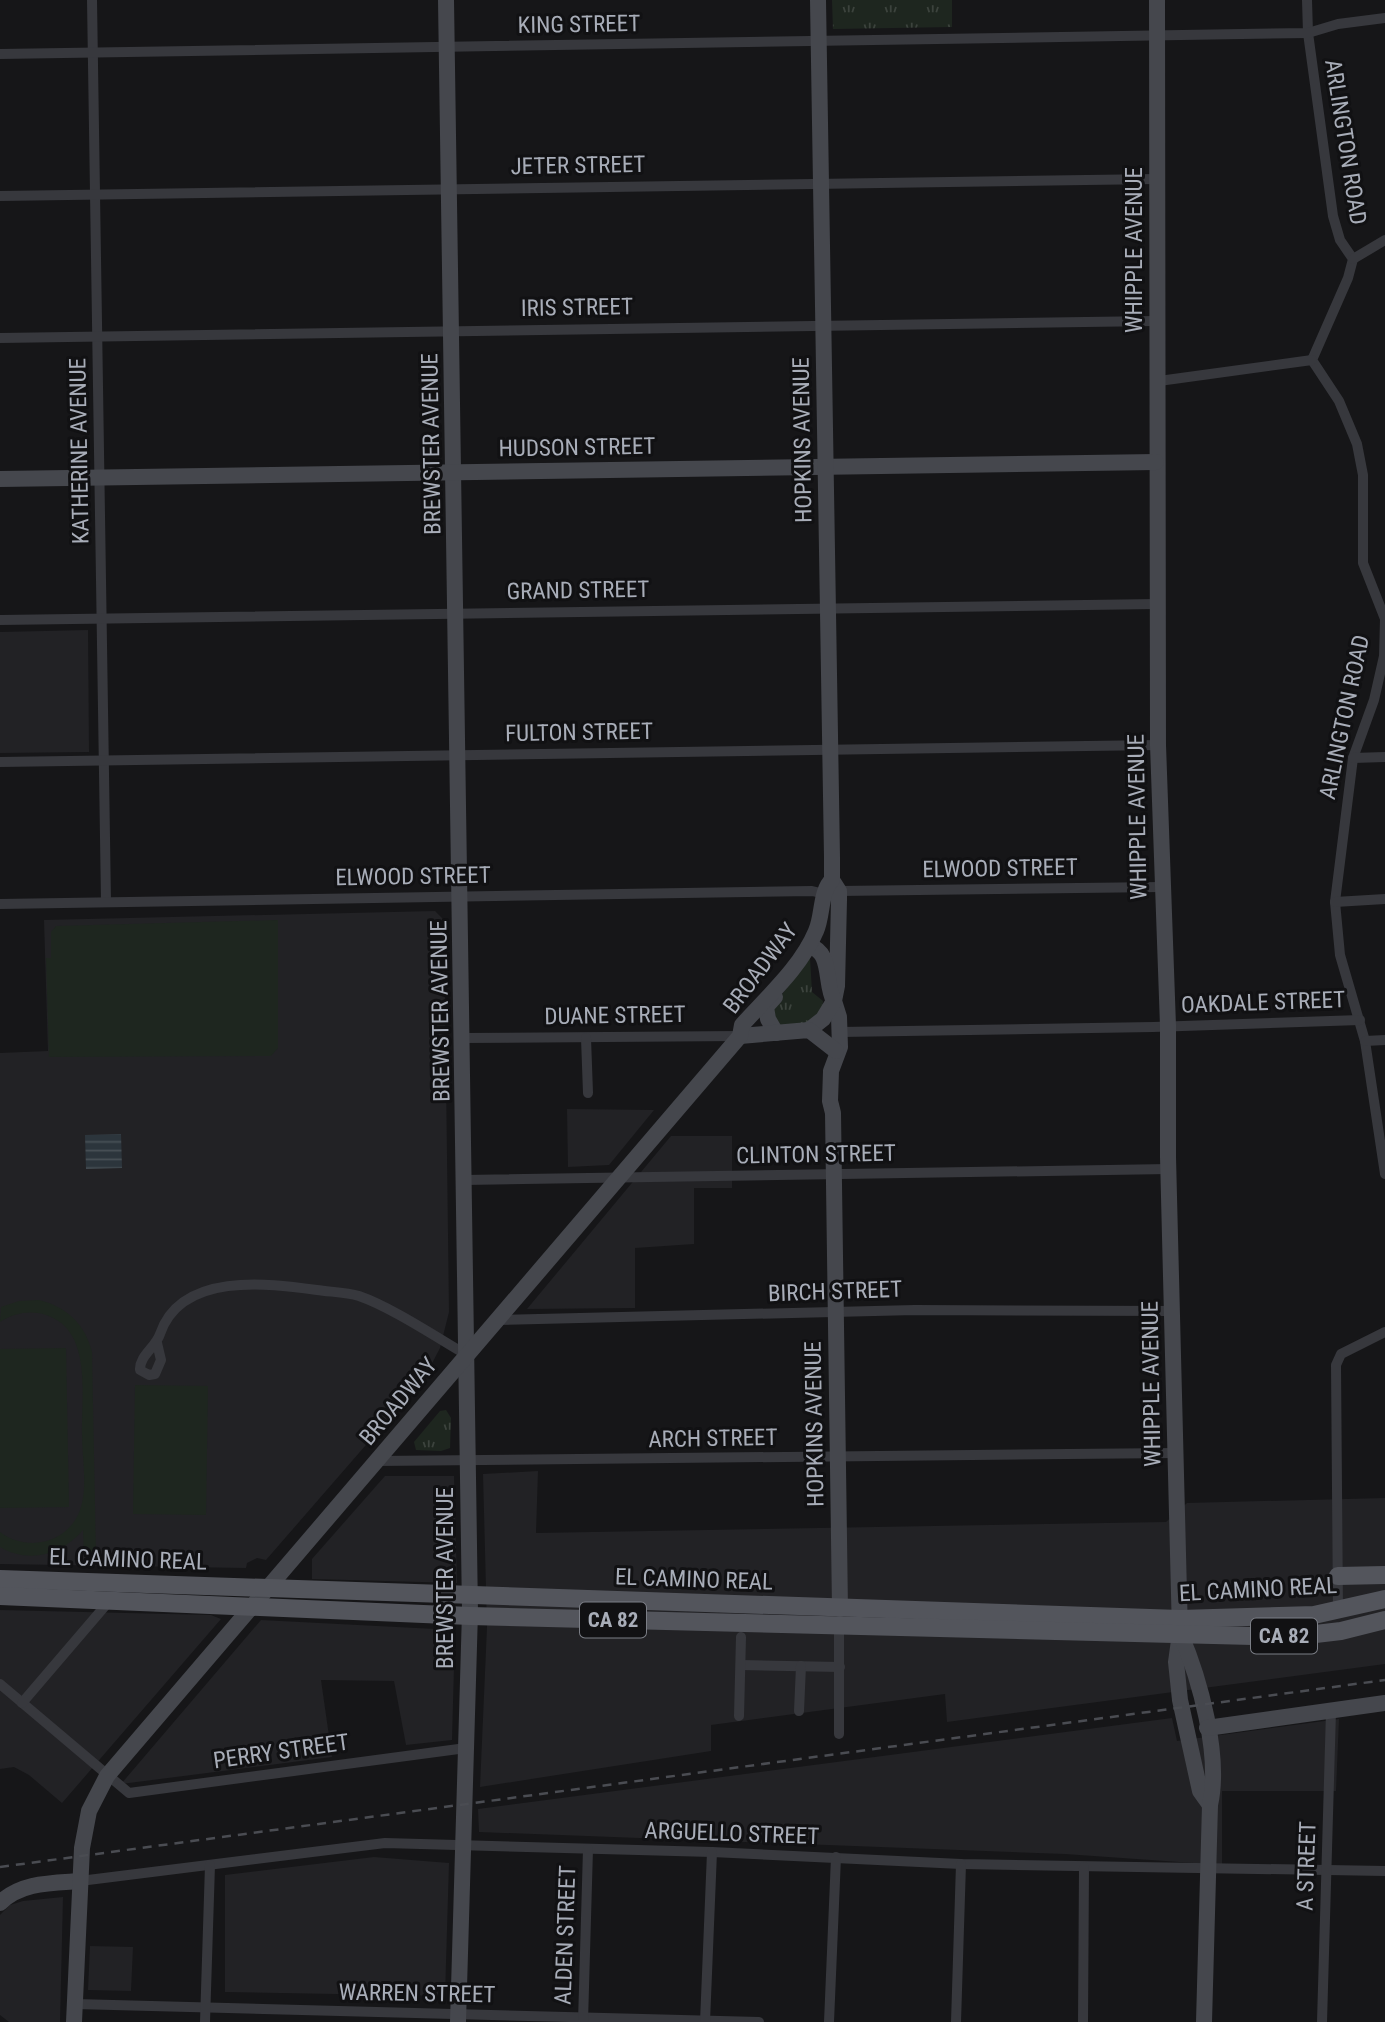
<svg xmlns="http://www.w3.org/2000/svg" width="1385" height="2022" font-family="'Roboto Condensed',sans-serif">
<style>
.built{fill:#222225}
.grass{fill:#1e261f}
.park{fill:url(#park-tufts)}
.water{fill:url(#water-rules)}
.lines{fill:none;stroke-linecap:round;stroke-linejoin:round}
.street{stroke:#37383d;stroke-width:10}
.secondary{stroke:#45474d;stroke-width:16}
.primary{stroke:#53555c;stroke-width:18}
.rail{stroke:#4a4c52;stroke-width:2.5;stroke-dasharray:9 7;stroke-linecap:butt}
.labels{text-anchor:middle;stroke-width:6;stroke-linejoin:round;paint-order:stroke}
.shield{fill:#111113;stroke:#7b7e86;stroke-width:2}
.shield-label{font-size:21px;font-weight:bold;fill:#a8adb8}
.street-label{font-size:23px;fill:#a8adb8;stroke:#111113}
</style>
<defs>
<pattern id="park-tufts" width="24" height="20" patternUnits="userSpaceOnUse" patternTransform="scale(1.75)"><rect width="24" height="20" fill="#1e261f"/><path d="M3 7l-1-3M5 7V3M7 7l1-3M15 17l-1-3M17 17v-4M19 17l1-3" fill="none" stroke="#3c433d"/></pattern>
<pattern id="water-rules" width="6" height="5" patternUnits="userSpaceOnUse" patternTransform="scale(1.75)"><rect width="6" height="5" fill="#2c353c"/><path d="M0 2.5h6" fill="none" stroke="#485056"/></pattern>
</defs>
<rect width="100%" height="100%" fill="#161618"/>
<g class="built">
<path d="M88 630 89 752 0 753V632Z"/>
<path d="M435 911 444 920 449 1312 440 1348 425 1377 266 1560 257 1558 247 1563 246 1568 0 1564V1053L48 1051 44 920Z"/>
<path d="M567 1109 654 1110 609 1165 568 1167Z"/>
<path d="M671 1136H732V1188H694V1244L635 1248V1308L527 1309Z"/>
<path d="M538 1471 536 1533 1166 1522 1187 1503 1385 1498V1664L947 1722 945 1694 711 1725V1751L480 1787 487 1627 483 1474Z"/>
<path d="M385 1476H454L457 1583 312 1579V1559Z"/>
<path d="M0 1610 211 1615 221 1619 62 1803 29 1775 14 1767 0 1769Z"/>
<path d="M261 1620 455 1630 452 1740 406 1745 394 1681 321 1680 332 1757 121 1784Z"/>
<path d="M1172 1718 1177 1741 1339 1719 1336 1791H1222V1865L1065 1854 479 1832 478 1809Z"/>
<path d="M374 1857 449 1863 445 1996 225 1992V1875Z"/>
<path d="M63 1897 60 2022H9L0 2015V1915L10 1905 23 1901Z"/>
<path d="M90 1946 133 1947 131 1991 88 1990Z"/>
</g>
<g class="grass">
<path d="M278 920V1048L271 1056 49 1057 46 958H51V932L56 926Z"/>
<path d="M39 1300C67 1307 85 1324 92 1352L96 1557H84L83 1530C62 1555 29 1564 0 1547V1532C25 1551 63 1545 78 1515 89 1492 82 1459 82 1435 81 1396 93 1330 46 1315 30 1310 14 1313 0 1322L1 1307 19 1301Z"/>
<path d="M66 1348 69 1507 0 1508V1349Z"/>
<path d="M135 1385 208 1386 206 1515 133 1514Z"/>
</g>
<g class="park">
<path d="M832 0H952V27L833 29Z"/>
<path d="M810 958 812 992 823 1001 822 1013 809 1025H780L773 1013 776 1002Z"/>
<path d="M446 1410 451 1418 450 1448 441 1451 416 1450 414 1442 440 1411Z"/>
</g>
<path class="water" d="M121 1134 122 1168 86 1169 85 1135Z"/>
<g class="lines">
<g class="street">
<path d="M92 0 106 902"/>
<path d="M1307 0 1308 33 1333 216 1340 240 1353 259 1348 278 1312 360 1339 401 1357 444 1363 475V563L1385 619 1384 656 1374 700 1353 758 1335 902 1340 955 1365 1041 1385 1174"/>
<path d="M0 54 1308 33 1338 24 1385 18"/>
<path d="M0 196 1157 179"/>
<path d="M1353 259 1385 240"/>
<path d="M0 338 1155 321"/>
<path d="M1159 381 1312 360"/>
<path d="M0 620 1156 604"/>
<path d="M1353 758 1385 757"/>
<path d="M0 762 1158 745"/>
<path d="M839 891 1161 887"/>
<path d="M1335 902 1385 899"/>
<path d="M0 904 812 891 825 894"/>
<path d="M840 1032 1153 1027 1360 1020"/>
<path d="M463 1038 740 1036"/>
<path d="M586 1038 588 1093"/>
<path d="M1365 1041 1385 1040"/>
<path d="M464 1180 1169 1169"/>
<path d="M498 1320 915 1310 1173 1311"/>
<path d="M157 1343 161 1360 155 1374 149 1375 140 1370C139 1356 156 1347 160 1334 181 1272 267 1283 317 1290 330 1292 346 1292 359 1296 391 1307 436 1337 467 1355"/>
<path d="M376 1461 1175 1453"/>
<path d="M1338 1611 1336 1365 1341 1354 1385 1332"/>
<path d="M741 1665 840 1667"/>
<path d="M0 1684 129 1793 466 1748"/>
<path d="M22 1703 111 1599"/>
<path d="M799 1711 801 1666"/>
<path d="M739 1716 741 1637"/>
<path d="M839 1734V1622"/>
<path d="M80 1881 385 1843 712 1852 961 1864 1385 1871"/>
<path d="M75 2004 759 2022"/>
<path d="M205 2022 210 1865"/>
<path d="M583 2022 588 1849"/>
<path d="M705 2022 712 1852"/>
<path d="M829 2022 836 1857"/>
<path d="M956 2022 961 1864"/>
<path d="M1083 2022 1084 1867"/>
<path d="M1322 2022 1331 1711"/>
</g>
<g class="secondary">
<path d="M446 0 470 1612 458 2022"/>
<path d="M1157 0 1158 745 1168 1026V1157L1180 1633 1176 1662 1180 1700 1200 1791 1210 1805"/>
<path d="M0 479 1156 462"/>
<path d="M832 880 839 891V900L837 986 834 1001 839 1017 840 1047 831 1071 830 1101 833 1113 840 1609"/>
<path d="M775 997 766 1007 768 1019 776 1033"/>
<path d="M809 1030 823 1019 834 1001C824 983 833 952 809 946"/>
<path d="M740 1036 809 1030 836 1051"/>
<path d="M1180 1633C1200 1679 1221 1756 1210 1805L1204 2022"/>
<path d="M1207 1728 1385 1703"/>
<path d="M0 1903C21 1882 52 1883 80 1881"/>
<path d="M74 2022 82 1848 89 1811 107 1776 740 1036 742 1025C768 996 801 967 816 931 823 916 820 891 832 880V857L818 0"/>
</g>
<g class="primary">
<path d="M1338 1576 1385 1575"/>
<path d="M0 1579 1180 1619 1314 1615 1385 1599"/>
<path d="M0 1596 470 1616 1290 1637 1341 1631 1385 1620"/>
</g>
<path class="rail" d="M0 1867 1385 1680"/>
</g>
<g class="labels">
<g class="shield">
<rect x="580" y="1602.5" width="66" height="35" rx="5"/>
<rect x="1251" y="1618.5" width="66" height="35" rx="5"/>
</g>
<g class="shield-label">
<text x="613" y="1627">CA 82</text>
<text x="1284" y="1643">CA 82</text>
</g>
<g class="street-label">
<text transform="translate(579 24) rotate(-1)" y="8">KING STREET</text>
<text transform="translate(1346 142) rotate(81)" y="8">ARLINGTON ROAD</text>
<text transform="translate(578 165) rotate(-1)" y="8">JETER STREET</text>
<text transform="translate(1134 250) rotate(-90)" y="8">WHIPPLE AVENUE</text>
<text transform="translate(577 307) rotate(-1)" y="8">IRIS STREET</text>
<text transform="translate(802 440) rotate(-91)" y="8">HOPKINS AVENUE</text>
<text transform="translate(431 444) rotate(-91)" y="8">BREWSTER AVENUE</text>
<text transform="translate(577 447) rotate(-1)" y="8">HUDSON STREET</text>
<text transform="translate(79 451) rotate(-91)" y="8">KATHERINE AVENUE</text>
<text transform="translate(578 590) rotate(-1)" y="8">GRAND STREET</text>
<text transform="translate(1344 717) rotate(-78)" y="8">ARLINGTON ROAD</text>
<text transform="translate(579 732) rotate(-1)" y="8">FULTON STREET</text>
<text transform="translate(1137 817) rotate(-91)" y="8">WHIPPLE AVENUE</text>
<text transform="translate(1000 868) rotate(-1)" y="8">ELWOOD STREET</text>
<text transform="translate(413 876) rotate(-1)" y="8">ELWOOD STREET</text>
<text transform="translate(760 968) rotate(-53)" y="8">BROADWAY</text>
<text transform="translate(1263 1002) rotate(-2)" y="8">OAKDALE STREET</text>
<text transform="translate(440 1011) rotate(-91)" y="8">BREWSTER AVENUE</text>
<text transform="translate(615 1015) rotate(-1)" y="8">DUANE STREET</text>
<text transform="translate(816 1154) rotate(-1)" y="8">CLINTON STREET</text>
<text transform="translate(835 1291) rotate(-2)" y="8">BIRCH STREET</text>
<text transform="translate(1151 1384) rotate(-91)" y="8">WHIPPLE AVENUE</text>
<text transform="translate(398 1401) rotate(-50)" y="8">BROADWAY</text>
<text transform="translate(814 1424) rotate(-91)" y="8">HOPKINS AVENUE</text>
<text transform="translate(713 1438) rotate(-1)" y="8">ARCH STREET</text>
<text transform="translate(128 1559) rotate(2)" y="8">EL CAMINO REAL</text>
<text transform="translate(445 1578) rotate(-90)" y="8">BREWSTER AVENUE</text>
<text transform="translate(694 1579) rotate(2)" y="8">EL CAMINO REAL</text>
<text transform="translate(1258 1589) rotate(-3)" y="8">EL CAMINO REAL</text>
<text transform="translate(281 1751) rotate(-8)" y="8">PERRY STREET</text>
<text transform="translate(732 1833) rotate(2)" y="8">ARGUELLO STREET</text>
<text transform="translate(1306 1866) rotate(-88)" y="8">A STREET</text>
<text transform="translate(565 1935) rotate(-88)" y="8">ALDEN STREET</text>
<text transform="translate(417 1993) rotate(1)" y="8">WARREN STREET</text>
</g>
</g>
</svg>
